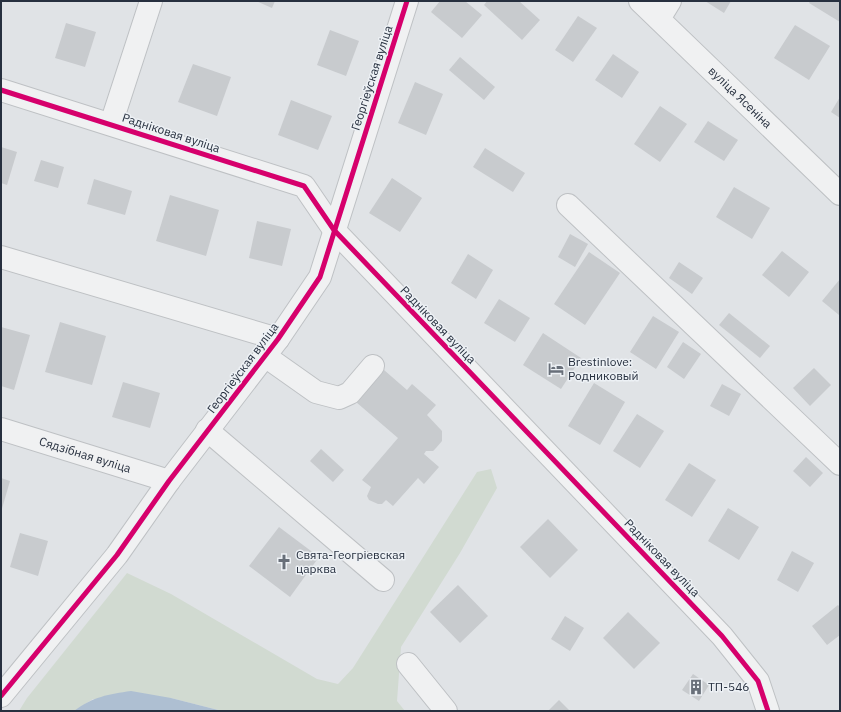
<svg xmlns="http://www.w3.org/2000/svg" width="841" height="712" font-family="'IBM Plex Sans',sans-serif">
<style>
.green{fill:#d1dad1}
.water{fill:#aebfd2}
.building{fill:#c8cbce}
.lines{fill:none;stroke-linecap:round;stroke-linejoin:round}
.minor-casing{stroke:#bec1c4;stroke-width:24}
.minor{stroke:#f0f1f2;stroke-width:22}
.cycleway-casing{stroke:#edf1f5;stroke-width:8}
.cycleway{stroke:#d6006c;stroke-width:5}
.labels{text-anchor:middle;stroke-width:3;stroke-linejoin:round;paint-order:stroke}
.street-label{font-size:12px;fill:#27303f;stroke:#edf1f5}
.poi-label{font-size:12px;fill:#27303f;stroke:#edf1f5;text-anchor:start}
</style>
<rect width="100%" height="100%" fill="#e0e3e6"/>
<path class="green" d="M491 469 497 488 460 553 401 647 397 701 405 711H222L171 698 93 699 74 711H19L27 698 127 573 171 594 317 679 338 684 353 668 477 472Z"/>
<path class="water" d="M131 691 171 698 222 711H74C92 697 109 694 131 691Z"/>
<g class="building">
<path d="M256 1H275L272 8Z"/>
<path d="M440 1H465L482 15 462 38 431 12Z"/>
<path d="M487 1H519L540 20 522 40 484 5Z"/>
<path d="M705 1H731L724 13Z"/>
<path d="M810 1H840V22L809 3Z"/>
<path d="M578 16 597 28 573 62 555 50Z"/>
<path d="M66 23 96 32 85 67 55 58Z"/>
<path d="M795 25 830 46 809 80 774 58Z"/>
<path d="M330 30 359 41 346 76 317 65Z"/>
<path d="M613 54 639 72 622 98 595 80Z"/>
<path d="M460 57 495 87 484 100 449 70Z"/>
<path d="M193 64 231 77 217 116 178 102Z"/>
<path d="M415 82 443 94 426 135 398 123Z"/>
<path d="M840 97V118L831 112Z"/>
<path d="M291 100 332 116 318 150 278 135Z"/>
<path d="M660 106 687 124 660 162 634 144Z"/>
<path d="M708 121 738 140 724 161 694 142Z"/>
<path d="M1 147 17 152 7 185 1 183Z"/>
<path d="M485 148 525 173 513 192 473 167Z"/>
<path d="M41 160 64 167 58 188 34 181Z"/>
<path d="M392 178 422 198 400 232 369 213Z"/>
<path d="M94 179 132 191 125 215 87 204Z"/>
<path d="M734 187 770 208 752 239 716 217Z"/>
<path d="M170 195 219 210 206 256 156 241Z"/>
<path d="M257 221 291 229 282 266 249 258Z"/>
<path d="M570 234 588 244 575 267 558 257Z"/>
<path d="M782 251 809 272 789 297 762 275Z"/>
<path d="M589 252 620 273 585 325 554 304Z"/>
<path d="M468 254 493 270 476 299 451 283Z"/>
<path d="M679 262 703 278 692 294 669 278Z"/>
<path d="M840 279V314L839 315 822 301Z"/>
<path d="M499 299 530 318 515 342 484 323Z"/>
<path d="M729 313 770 346 760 358 719 325Z"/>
<path d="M653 316 679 332 656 369 630 352Z"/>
<path d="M60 322 106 336 92 385 45 372Z"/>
<path d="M1 327 30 335 14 390 1 386Z"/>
<path d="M543 333 581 358 561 389 523 365Z"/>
<path d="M683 342 701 354 684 379 667 367Z"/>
<path d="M814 368 831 385 810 406 793 388Z"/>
<path d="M384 370 407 390 412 384 436 405 427 415 442 431V441L436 448 433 451H426L424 454 439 467 424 484 418 478 393 506 386 500 382 504H378L369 500 367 496 371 487 362 480 398 438 356 402Z"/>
<path d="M123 382 160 393 150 428 112 417Z"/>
<path d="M594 383 625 402 600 445 568 426Z"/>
<path d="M722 384 741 394 729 416 710 406Z"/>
<path d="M637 414 664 431 640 468 613 451Z"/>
<path d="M321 449 344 470 333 482 310 461Z"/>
<path d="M806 457 823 473 810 487 793 471Z"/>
<path d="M689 463 716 480 692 517 665 500Z"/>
<path d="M1 478 10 481 1 512Z"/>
<path d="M728 508 759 527 739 560 708 541Z"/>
<path d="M548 519 578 550 550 578 520 547Z"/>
<path d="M279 527 319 557 290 597 249 566Z"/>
<path d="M20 533 48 541 38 576 10 567Z"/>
<path d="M792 551 814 563 798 592 777 580Z"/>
<path d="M458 585 488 616 460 643 430 612Z"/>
<path d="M838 605 840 607V635L827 645 812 626Z"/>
<path d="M628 612 660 643 634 669 603 638Z"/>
<path d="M565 616 584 628 570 651 551 639Z"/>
<path d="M693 674 709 685 699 701 682 690Z"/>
<path d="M559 700 570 711H548Z"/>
</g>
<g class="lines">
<defs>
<g id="minor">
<path id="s1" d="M640 1 840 194"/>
<path d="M659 19 670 1"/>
<path d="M1 90 304 186 334 230 722 636 758 681 768 711"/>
<path d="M111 124 151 1"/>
<path d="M568 205 840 464"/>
<path d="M1 257 278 339"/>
<path d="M265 356 316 392 339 398 350 393 373 366"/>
<path id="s2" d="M1 429 169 481"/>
<path d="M207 430 383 580"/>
<path d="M408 664 446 711"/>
<path d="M1 696 117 555 169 481 278 339 320 277 407 1"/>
</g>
</defs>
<use href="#minor" class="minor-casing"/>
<use href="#minor" class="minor"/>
<defs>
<g id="cycleway">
<path d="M1 90 304 186 334 230 722 636 758 681 768 711"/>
<path d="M1 696 117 555 169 481 278 339 320 277 407 1"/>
</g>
</defs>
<use href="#cycleway" class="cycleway-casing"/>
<use href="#cycleway" class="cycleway"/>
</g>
<defs>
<symbol id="hotel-bare" viewBox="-9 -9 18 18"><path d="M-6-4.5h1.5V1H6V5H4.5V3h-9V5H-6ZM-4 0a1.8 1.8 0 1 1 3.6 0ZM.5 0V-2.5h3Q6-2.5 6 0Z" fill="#686f79" stroke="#edf1f5" stroke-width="2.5" paint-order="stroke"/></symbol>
<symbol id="church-bare" viewBox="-9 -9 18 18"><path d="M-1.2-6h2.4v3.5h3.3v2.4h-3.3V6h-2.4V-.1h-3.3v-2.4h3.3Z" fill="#686f79" stroke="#edf1f5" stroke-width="2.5" paint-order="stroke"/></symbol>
<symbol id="building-bare" viewBox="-9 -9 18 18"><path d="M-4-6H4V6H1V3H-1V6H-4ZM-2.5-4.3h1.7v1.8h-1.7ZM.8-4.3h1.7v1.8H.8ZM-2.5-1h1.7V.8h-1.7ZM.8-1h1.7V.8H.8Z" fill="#686f79" stroke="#edf1f5" stroke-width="2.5" paint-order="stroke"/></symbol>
</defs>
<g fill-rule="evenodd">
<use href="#hotel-bare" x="545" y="358" width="22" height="22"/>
<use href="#church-bare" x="273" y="551" width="22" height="22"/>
<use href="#building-bare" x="685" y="676" width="22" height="22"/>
</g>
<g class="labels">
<g class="street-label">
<text transform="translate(372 78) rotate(-72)" y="4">Георгіеўская вуліца</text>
<text dy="4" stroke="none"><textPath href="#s1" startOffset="139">вуліца Ясеніна</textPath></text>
<text transform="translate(171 133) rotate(18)" y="4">Радніковая вуліца</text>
<text transform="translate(438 325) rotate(46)" y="4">Радніковая вуліца</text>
<text transform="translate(243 368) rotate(-53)" y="4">Георгіеўская вуліца</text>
<text dy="4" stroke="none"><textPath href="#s2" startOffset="88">Сядзібная вуліца</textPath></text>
<text transform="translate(662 558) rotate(46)" y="4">Радніковая вуліца</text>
</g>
<g class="poi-label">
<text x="568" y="366">Brestinlove:<tspan x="568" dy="14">Родниковый</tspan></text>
<text x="296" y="559">Свята-Геогріевская<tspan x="296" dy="14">царква</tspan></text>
<text x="708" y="691">ТП-546</text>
</g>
</g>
<rect width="841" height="712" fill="none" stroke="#27303f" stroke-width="4"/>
</svg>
